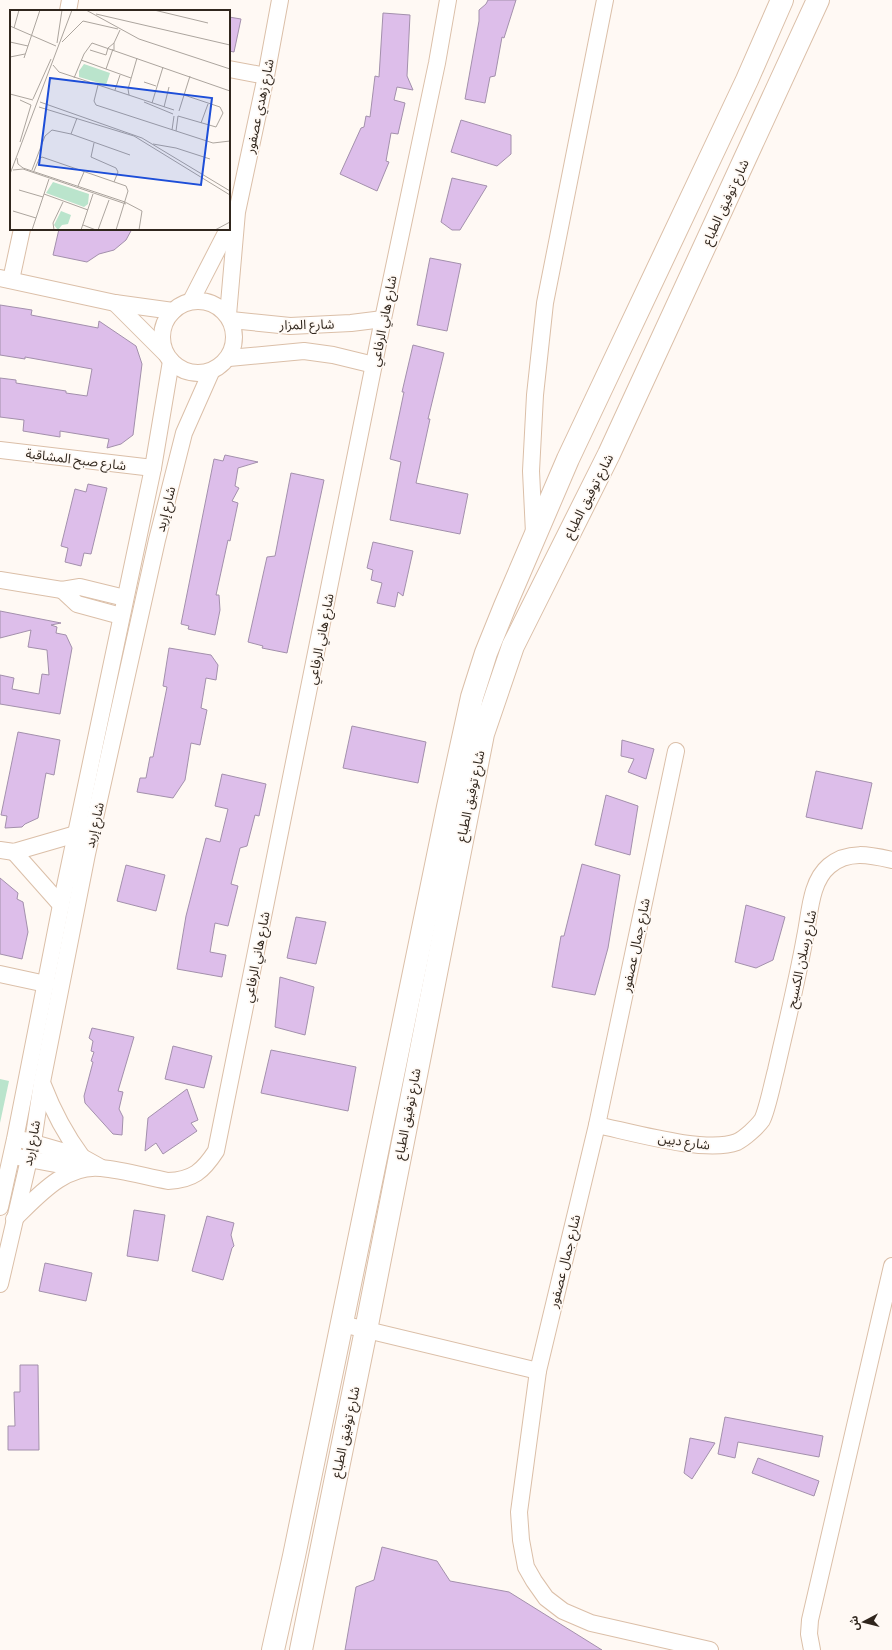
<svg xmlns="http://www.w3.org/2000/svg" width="892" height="1650" font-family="'Zilla Slab','Noto Sans Arabic',serif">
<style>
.green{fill:#bae4cc}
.building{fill:#ddbeea;stroke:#a390ac}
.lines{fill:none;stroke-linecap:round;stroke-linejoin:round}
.street-casing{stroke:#dbbfa8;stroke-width:18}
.secondary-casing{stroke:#dbbfa8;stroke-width:24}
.street{stroke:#fff;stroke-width:16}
.secondary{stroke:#fff;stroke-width:22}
.labels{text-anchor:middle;stroke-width:3.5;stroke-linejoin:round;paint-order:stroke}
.street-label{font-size:13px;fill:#30261d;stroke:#fff9f4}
.inset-road{fill:none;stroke:#aca59e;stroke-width:1}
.view{fill:#1d4ed8;fill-opacity:0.15;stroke:#1d4ed8;stroke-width:2}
.inset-edge{fill:none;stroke:#30261d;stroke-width:2}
</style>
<rect width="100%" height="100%" fill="#fff9f4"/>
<path class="green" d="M0 1079 9 1081 0 1123Z"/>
<g class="building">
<path d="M488 0H516L504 38 502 37 495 76 490 77 485 103 465 99 479 21V10L486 4Z"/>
<path d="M383 13 410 15 407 76 413 90 397 87 394 100 405 103 398 134 391 133 386 161 389 162 377 191 340 174 361 128 364 127 366 116 370 117 375 76 379 77Z"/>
<path d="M229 17 241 19 234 52 229 51Z"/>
<path d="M461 120 511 135V154L497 166 451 152Z"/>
<path d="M452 178 487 186 460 230H452L441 222Z"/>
<path d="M59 229H132L126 240 114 250 99 254 87 262 53 255Z"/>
<path d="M430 258 461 264 447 331 417 325Z"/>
<path d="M0 305 32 310 31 315 98 328 99 321 136 346 142 364 133 435 121 444 107 448 109 439 60 431V437L23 431 24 420 0 417V378L16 380V383L66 391V393L87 396 92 369 25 357V359L0 355Z"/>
<path d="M413 345 444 353 428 419H430L416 483 468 494 460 534 390 520 401 462 390 459 404 392H402Z"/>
<path d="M225 455 258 462 238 468 235 486 239 488 232 501 238 503 230 541 228 540 216 595H219L220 610 215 635 188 629 189 626 181 624 214 459 223 461Z"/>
<path d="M291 473 324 480 287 653 262 648 263 646 248 642 267 557 275 556Z"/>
<path d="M88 484 107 488 91 554 84 553 81 566 65 562 68 548 61 546 75 489 86 492Z"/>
<path d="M373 542 413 551 403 596 398 592 395 607 377 603 382 583 371 580 373 570 367 568Z"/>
<path d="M0 611 61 623 51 625 57 627 56 633 66 635 72 648 60 714 0 704V675L14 678 12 689 39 694 42 674 49 675 47 650 28 647 31 630 0 638Z"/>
<path d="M169 648 211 655 218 665 216 680 206 678 201 708 207 710 200 745 191 743 185 780 173 798 137 792 140 778H146L150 757H153L167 687 163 686Z"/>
<path d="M352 726 426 742 418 783 343 768Z"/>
<path d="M18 732 60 740 54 775 46 773 38 818 25 824 22 827 5 828 7 816 1 815Z"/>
<path d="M622 740 654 749 646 779 628 772 634 759 621 756Z"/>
<path d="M816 771 872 783 862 829 806 817Z"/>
<path d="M222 774 266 784 259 816 255 815 247 846 240 848 231 884 238 886 228 926 215 923 210 952 226 955 222 977 177 969 186 916 206 838 220 842 228 809 215 806Z"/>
<path d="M606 795 638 806 630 855 595 845Z"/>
<path d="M582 864 620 875 608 948 595 995 552 987 561 936H564Z"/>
<path d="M126 865 165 875 156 911 117 901Z"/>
<path d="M0 878 18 893 17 899 23 902 28 932 22 959 0 954Z"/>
<path d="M746 905 785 917 773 960 756 968 735 962Z"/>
<path d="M296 917 326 922 316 964 287 958Z"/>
<path d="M280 977 314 987 305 1035 275 1027Z"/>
<path d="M92 1028 134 1037 118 1091 123 1092 119 1109 123 1117 122 1135 113 1134 85 1103 84 1096 93 1062 91 1061 94 1052 91 1051 93 1041 89 1038Z"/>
<path d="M173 1046 212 1056 204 1088 165 1079Z"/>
<path d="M271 1050 356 1067 348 1111 261 1093Z"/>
<path d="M187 1089 198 1120 191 1123 197 1131 163 1154 156 1143 145 1151 148 1118Z"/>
<path d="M134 1210 165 1215 158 1261 127 1256Z"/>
<path d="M207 1216 234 1223 231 1235 234 1246 232 1248 223 1280 192 1271Z"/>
<path d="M45 1263 92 1273 86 1301 39 1291Z"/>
<path d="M20 1365H38L39 1450H8V1426H15L14 1392H20Z"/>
<path d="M725 1417 823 1436 819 1457 738 1442 735 1458 718 1454Z"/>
<path d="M690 1438 715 1443 692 1479 684 1473Z"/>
<path d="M758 1458 819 1481 814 1496 752 1473Z"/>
<path d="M382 1547 437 1561 450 1581 509 1592 602 1650H345L356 1587 374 1580Z"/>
</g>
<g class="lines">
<defs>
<g id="street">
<path d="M68 11 70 0"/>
<path d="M229 69 266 76"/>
<path d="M0 278 115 303 173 311"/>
<path d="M11 280 22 229"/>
<circle cx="198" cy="337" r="36"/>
<path d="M191 301 228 229"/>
<path d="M115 303 165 353"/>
<path d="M228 315 237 212 266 76 280 0"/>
<path d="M231 320 290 326 351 323 383 319"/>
<path d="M229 358 304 351 333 355 374 365"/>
<path d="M0 450 153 468"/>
<path d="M534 533 531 471 535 395 545 303 605 0"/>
<path d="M0 580 62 590 80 587 125 598"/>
<path d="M62 590 77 604 121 616"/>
<path d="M676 751 597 1125 538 1371 519 1512 521 1540 526 1567 534 1581 546 1598 563 1611 591 1623 710 1650"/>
<path d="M0 850 14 852 76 834"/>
<path d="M14 852 61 905"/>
<path d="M0 974 46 984"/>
<path d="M43 1085C53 1111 65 1134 82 1157"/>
<path d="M597 1125C631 1132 706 1154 737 1142 745 1138 757 1127 762 1120 767 1111 773 1081 776 1070 786 1026 797 982 805 937 810 914 810 882 829 866 848 850 870 855 892 860"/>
<path d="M23 1140 82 1157 100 1167"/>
<path d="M18 1157 82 1169"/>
<path d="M0 1207 15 1139 61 905 153 468 171 361"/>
<path d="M14 1219C38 1196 65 1164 101 1168 124 1170 146 1177 168 1181 193 1180 203 1171 216 1151L383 319 437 63 448 0"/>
<path d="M0 1284 33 1142 42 1082 87 854 157 540 184 433 211 372"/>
<path d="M342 1324 538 1371"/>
<path d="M812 1650 809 1634 810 1620 892 1266"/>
</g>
<g id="secondary">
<path d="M273 1650 294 1556 448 807 472 697 486 653 505 606 568 459 747 80 782 0"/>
<path d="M301 1650 366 1330 483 734 513 646 609 454 818 0"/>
</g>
</defs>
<use href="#street" class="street-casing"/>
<use href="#secondary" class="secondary-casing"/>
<use href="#street" class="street"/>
<use href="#secondary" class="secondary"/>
</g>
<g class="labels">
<g class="street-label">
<text transform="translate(259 106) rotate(-78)" y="5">شارع زهدي عصفور</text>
<text transform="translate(725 202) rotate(-65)" y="5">شارع توفيق الطباع</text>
<text transform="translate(383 321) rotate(-79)" y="5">شارع هاني الرفاعي</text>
<text transform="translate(307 324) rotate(-1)" y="5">شارع المزار</text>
<text transform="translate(76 459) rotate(7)" y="5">شارع صبح المشاقبة</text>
<text transform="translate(588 496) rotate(-63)" y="5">شارع توفيق الطباع</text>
<text transform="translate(165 509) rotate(-76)" y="5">شارع إربد</text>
<text transform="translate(320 639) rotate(-79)" y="5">شارع هاني الرفاعي</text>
<text transform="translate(470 796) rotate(-78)" y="5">شارع توفيق الطباع</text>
<text transform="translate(94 825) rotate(-77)" y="5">شارع إربد</text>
<text transform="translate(635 945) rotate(-78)" y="5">شارع جمال عصفور</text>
<text transform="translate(256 957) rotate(-79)" y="5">شارع هاني الرفاعي</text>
<text transform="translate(801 959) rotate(-78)" y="5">شارع رسلان الكسيح</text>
<text transform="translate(407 1114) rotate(-79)" y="5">شارع توفيق الطباع</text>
<text transform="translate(684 1141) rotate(8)" y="5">شارع دبين</text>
<text transform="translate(31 1143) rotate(-79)" y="5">شارع إربد</text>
<text transform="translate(564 1261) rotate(-76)" y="5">شارع جمال عصفور</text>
<text transform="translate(345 1432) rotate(-78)" y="5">شارع توفيق الطباع</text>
</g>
</g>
<g transform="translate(10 10)">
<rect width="220" height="220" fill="#fff9f4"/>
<path d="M74 54 100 63 96 75 69 67V61ZM43 172 79 184 78 194 74 197 36 183ZM51 201 61 205 58 214 52 215 48 220 44 215Z" fill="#bae4cc"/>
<path class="inset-road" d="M76 0 129 29 220 59M144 0 198 13M86 4 220 35M0 16 46 36M4 18 9 0M0 32 18 36M52 32 73 11 108 19M47 33 52 0M80 40 96 45 98 38 104 33M104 40V33L110 20M0 47 15 44M14 48 30 0M71 50 121 68M43 55 49 62 164 100M96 59 103 39M64 68 74 44 82 33 220 81M134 72 146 76M88 75 84 91 86 95 203 133 220 131M105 80 110 65M0 84 23 90M119 85 118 79 127 48M23 89 41 49M10 90 21 95M30 92 132 128 220 181M134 92 163 104M142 93 153 57M29 97 124 126 220 185M154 97 159 77M169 101 180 66M168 106 206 117 213 103 210 97 174 85M191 113 198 94M162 120 164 106M166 121 168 106M61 124 67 108M10 132 21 95M84 133 81 147 106 158 108 162 104 172M143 134 166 138 200 149M7 148 8 154 13 158 115 192 132 201 129 220M3 160 13 159 116 194M22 160 35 126 42 120 61 124 120 145M24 161 29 149 32 147 116 176 118 181 106 220M0 164 62 0M68 176 74 162M9 180 33 187M34 184 78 200M3 201 26 208M73 215 86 220M22 220 39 169M44 220 43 213 53 192M71 220 83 184M88 220 99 190M205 220 220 212"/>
<path class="view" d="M40 68 202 88 191 175 29 155Z"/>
<rect width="220" height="220" class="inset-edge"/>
</g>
<g transform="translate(864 1622) rotate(263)" stroke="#fff9f4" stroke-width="3" paint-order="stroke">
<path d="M0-3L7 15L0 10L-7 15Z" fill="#30261d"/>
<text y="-6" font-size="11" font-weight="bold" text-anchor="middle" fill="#30261d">ش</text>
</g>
</svg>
